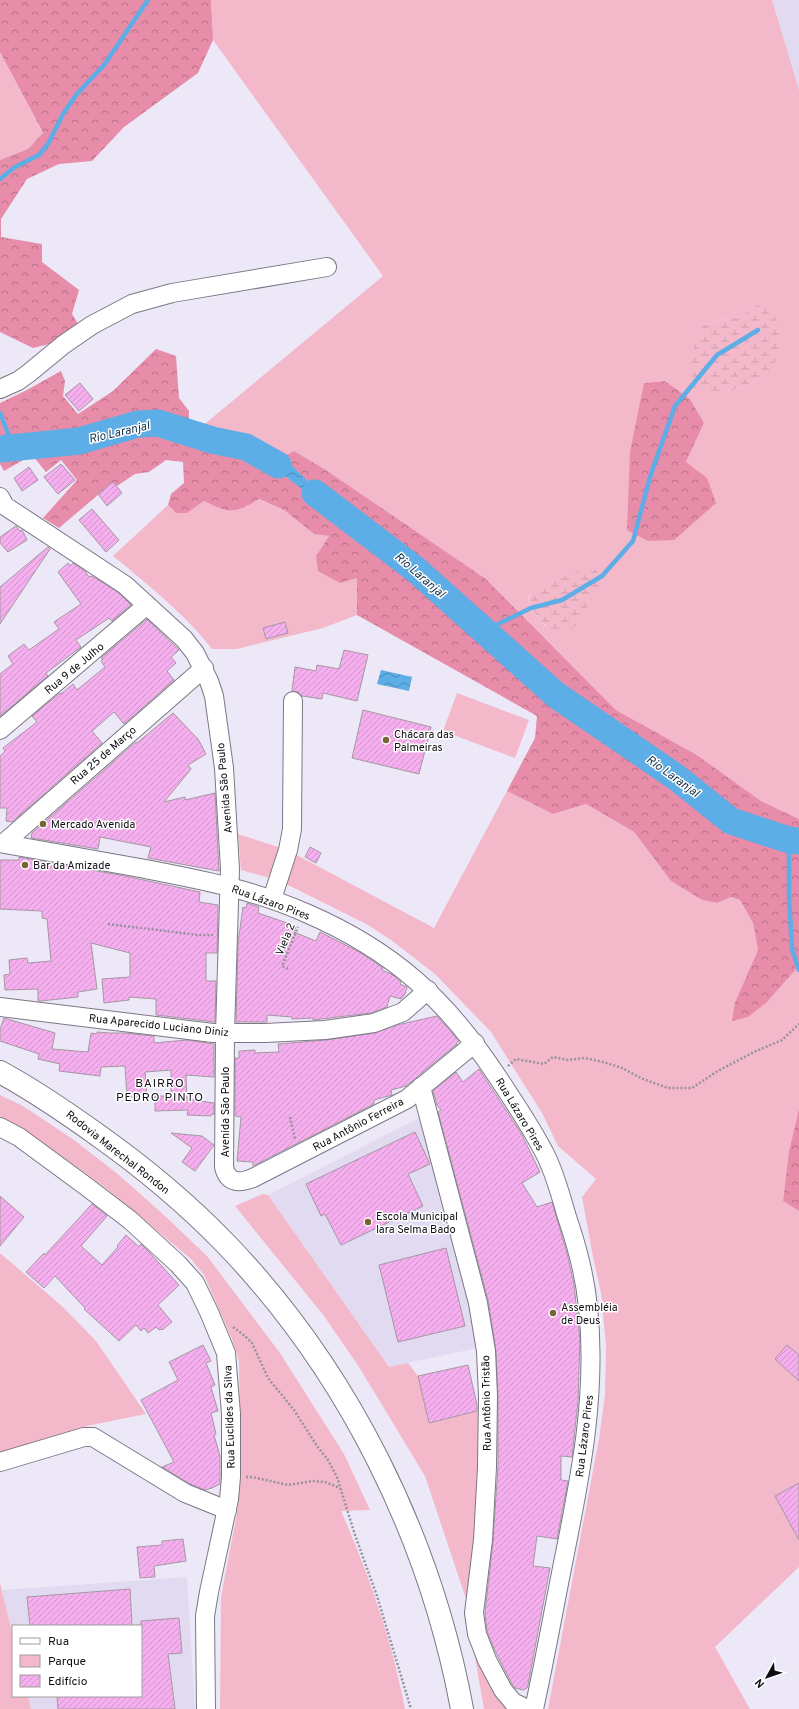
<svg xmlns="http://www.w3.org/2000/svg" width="799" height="1709" font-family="Overpass,sans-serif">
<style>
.built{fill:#e2daf0}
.green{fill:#f3b9ca;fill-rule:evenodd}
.forest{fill:url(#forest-crowns)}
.wetland{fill:url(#wetland-marsh)}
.water{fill:url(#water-waves)}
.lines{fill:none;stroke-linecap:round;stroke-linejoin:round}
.stream{stroke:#5dade7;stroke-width:4.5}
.river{stroke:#5dade7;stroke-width:27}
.building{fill:url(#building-hatch);stroke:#a497a2}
.minor-casing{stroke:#7c7785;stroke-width:20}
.major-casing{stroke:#7c7785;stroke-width:24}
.path{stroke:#96929e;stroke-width:2.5;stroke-dasharray:2 2;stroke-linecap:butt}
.minor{stroke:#fff;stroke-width:18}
.major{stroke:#fff;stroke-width:22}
.poi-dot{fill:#786332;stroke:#fff;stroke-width:1.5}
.labels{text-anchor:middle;stroke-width:3;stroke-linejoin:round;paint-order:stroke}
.street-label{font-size:11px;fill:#0f0d12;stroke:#fff}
.poi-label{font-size:11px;fill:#0f0d12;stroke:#fff;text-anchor:start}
.water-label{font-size:12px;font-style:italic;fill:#0f3149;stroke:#fff}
.neighbourhood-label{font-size:12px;letter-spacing:1px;fill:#0f0d12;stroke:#fff}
</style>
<defs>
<pattern id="forest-crowns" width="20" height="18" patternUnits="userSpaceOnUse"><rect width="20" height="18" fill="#e78ca9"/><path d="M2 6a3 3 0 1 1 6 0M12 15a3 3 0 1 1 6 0" fill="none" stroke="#ba7188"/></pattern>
<pattern id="wetland-marsh" width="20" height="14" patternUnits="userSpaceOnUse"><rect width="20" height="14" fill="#f3b9ca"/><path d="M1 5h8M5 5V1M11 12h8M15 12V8" fill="none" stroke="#cf9eac"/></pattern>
<pattern id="water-waves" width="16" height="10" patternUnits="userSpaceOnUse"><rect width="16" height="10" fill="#5dade7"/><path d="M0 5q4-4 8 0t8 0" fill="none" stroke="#4b8bba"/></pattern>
<pattern id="building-hatch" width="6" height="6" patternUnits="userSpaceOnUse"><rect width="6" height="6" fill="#f6afee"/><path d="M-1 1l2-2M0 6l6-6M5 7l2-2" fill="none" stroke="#d295cb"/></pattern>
</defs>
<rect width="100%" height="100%" fill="#ede8f8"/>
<g class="built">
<path d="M772 0H799V90Z"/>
<path d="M421 1117 474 1324 477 1348 389 1367 268 1195Z"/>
<path d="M187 1577 195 1709H31L28 1696H141V1626H13V1636L2 1590Z"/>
</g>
<g class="green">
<path d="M211 0H772L799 90V819L761 801 697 755 616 710 486 579 326 470 294 451 344 516 189 437 383 276 213 40ZM760 303 766 376 749 385 727 392 693 350 702 326 728 318H738ZM665 381 690 399 704 423 686 462 644 383ZM568 575 589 603 583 616 545 626C539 618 526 607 529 596L553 581Z"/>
<path d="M0 52 43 134 28 149 0 160Z"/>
<path d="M258 499 284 510 314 534 329 536 316 556 357 578V615L323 628 237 649H212C186 615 146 583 113 556L168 505 176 513H187L204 501C230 514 234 514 258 499Z"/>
<path d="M457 693 529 720 515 758 443 731Z"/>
<path d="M507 791 553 814 586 804 634 832 671 881 702 900 717 903 731 897 740 900 753 923 758 950 735 1002H767L799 966V1109L789 1151 783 1201 799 1211V1567L715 1647 750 1709H548L599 1439 605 1395 606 1345 601 1293 593 1257 582 1197 596 1179 558 1146 542 1113 491 1032 435 974 391 940 368 925 286 884 293 853 434 928Z"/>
<path d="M238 834 281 848 270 878 241 870Z"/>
<path d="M0 1095 23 1106 74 1140 119 1175 165 1216 207 1256 280 1353 344 1454 370 1510 341 1511C369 1575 392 1640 405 1709H220L221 1597 237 1513 241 1476 239 1361 232 1339 204 1275 191 1259 107 1189 25 1130 0 1116Z"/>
<path d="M263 1194 268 1195 389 1367 408 1363 418 1376 429 1423 482 1410 476 1523 466 1599 425 1476 359 1367 324 1316 235 1206Z"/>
<path d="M0 1253 63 1307 96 1341 146 1414 87 1426 0 1453Z"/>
<path d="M0 1583 13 1636V1696H28L31 1709H0Z"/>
<path d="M470 1629 473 1639 507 1709H484Z"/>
</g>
<g class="forest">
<path d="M0 0H211L213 40 198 73 124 127 92 161 59 164 27 179 1 219V237L42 244V262L79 290 72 314 80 327 57 342 33 348 0 332V160L28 149 43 133 0 52Z"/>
<path d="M156 349 176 356 179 398 189 411V437L214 444 281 473 311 496 342 514 283 457 294 451 326 470 486 579 616 710 697 755 761 801 799 819V966L767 1002 748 1017 732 1021 735 1002 758 950 753 923 740 900 731 897 717 903 702 900 671 881 634 832 586 804 553 814 507 791 535 738 537 716 357 615V578L340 583 318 571 316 556 329 536 314 534 284 510 259 499C234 514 230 514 204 501L187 513H176L168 505 171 494 184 483 183 462 166 460 149 472 135 474 117 486 113 482 59 528 43 518 77 480 61 460 46 472 32 455 4 471 0 464V403L25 391 61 371 65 381 63 396 78 414 113 391Z"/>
<path d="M665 381 690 399 704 423 686 462 707 478 716 503 674 540 648 541 627 530 630 452 644 383Z"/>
<path d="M799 1109V1211L783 1201 789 1151Z"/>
</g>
<g class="wetland">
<path d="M760 303 772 311 778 323 781 338 777 359 766 376 749 385 727 392 709 394 691 386C684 368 695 343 702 326L728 318H738Z"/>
<path d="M587 568 595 569 602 576C600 588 596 592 590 603 585 611 582 623 573 628 564 632 555 631 547 626 541 623 525 603 530 596 539 583 572 574 587 568Z"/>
</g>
<g class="water">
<path d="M250 442 283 457 344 516 311 496 281 473 242 452Z"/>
<path d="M381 670 412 677 409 691 377 684Z"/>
</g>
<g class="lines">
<g class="stream">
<path d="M0 179 15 167 39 155 48 144 63 114 76 95 104 65 148 0"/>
<path d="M0 413 14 448"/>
<path d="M484 631 531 608 562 600 602 576 633 541 650 477 675 406 717 355 758 330"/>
<path d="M789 840V898L792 949 799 970"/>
</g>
<g class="river">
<path d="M0 449 79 441 138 424 158 423 212 440 246 447 278 465"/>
<path d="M315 493 415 569 556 695 676 777 731 821 789 840 799 841"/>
</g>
</g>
<g class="building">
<path d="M80 383 93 399 79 411 65 395Z"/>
<path d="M61 464 75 480 58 494 44 477Z"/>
<path d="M29 467 38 480 22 491 14 478Z"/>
<path d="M113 482 122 493 107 506 98 494Z"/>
<path d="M92 509 119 540 106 552 79 520Z"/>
<path d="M16 526 20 531 22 530 27 540 8 552 0 543V537Z"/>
<path d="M48 547 50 549 0 624V587Z"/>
<path d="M68 563 70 566 73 563 85 571 89 577 92 576 119 593 131 605 112 621 109 618 76 640 81 647 46 673 48 676 0 716V674L13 664 8 656 24 644 29 650 59 629 54 622 81 604 58 572Z"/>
<path d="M147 619 179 650 171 657 176 663 167 671 174 680 124 724 114 712 92 731 102 743 12 822 6 821 7 808H0V756L5 751 3 748 37 722 32 716 60 693 61 694 73 684 77 690 105 667 101 661 103 659 101 658Z"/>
<path d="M285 622 288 633 266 639 263 628Z"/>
<path d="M344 650 368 655 357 701 323 693 322 699 302 696 298 692 292 691 295 667 316 671 317 665 339 669Z"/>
<path d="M363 710 431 727 419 774 352 758Z"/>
<path d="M173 713 198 739 206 754 188 765 191 769 164 802 185 797V800L215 793 219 871 148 858 151 847 100 837 98 849 31 838 32 833 136 742 137 743Z"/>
<path d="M310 847 321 853 316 863 305 857Z"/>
<path d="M19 857 125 876 200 892 199 902 218 905 217 953H206V981H216L215 1022 156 1015V999L129 997V1000L104 1003 102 979 130 977V953L91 943 97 989 78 992V997L41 1001H38V989L5 990 4 975 10 974 9 960 27 958 28 963 51 961 47 919 42 918V911L0 909V860H19Z"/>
<path d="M247 903 259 907 258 913 296 926 294 932 316 941 320 932 361 953 383 968 382 970 393 975 401 982 400 984 407 987 405 994 401 999 390 996 387 1007 371 1013 313 1020V1018L292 1019V1017L267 1015V1022H236L238 943 243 907 246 908Z"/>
<path d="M437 1016 459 1041 456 1043 457 1044 406 1086 391 1090 392 1095 374 1100V1104L253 1166V1162L237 1161 241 1117 235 1116V1058H239V1051L255 1050V1053L279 1052 278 1044 326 1040 375 1033 397 1025Z"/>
<path d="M4 1018 55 1033 52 1049 88 1052 91 1033 97 1034V1032L109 1033H124L154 1036V1043L187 1040 214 1044V1077L186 1075 187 1099 214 1103V1114H212L211 1116 187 1115 188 1110 155 1111V1096H171V1070L145 1072 147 1097H127L125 1066 101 1067 100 1076 59 1071 60 1064 38 1059 39 1054 0 1041V1029Z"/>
<path d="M479 1069 521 1133 540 1172 522 1183 537 1207 552 1202 567 1253 574 1285 580 1339 578 1401 572 1457 561 1456V1480L568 1481 557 1539 537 1536 533 1566 550 1568 528 1685 527 1688 523 1690 515 1688 512 1684 495 1651 487 1631 485 1613 493 1541 498 1466V1396L496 1351 488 1300 438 1112 441 1110 437 1105 433 1091 456 1072 463 1082Z"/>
<path d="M415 1132 430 1164 408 1174 423 1206 341 1245 325 1214 321 1216 306 1184Z"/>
<path d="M171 1133 202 1136 214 1145 195 1171 182 1162 192 1148Z"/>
<path d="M0 1196 24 1217 0 1246Z"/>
<path d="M92 1204 107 1216 81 1246 102 1265 118 1247 117 1246 126 1235 139 1247 141 1244 150 1253 179 1285 158 1305 172 1322 162 1330 161 1329 159 1330 156 1327 148 1333 144 1328 141 1331 136 1325 119 1341 84 1309 85 1308 55 1276 44 1288 26 1272 44 1253 45 1255Z"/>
<path d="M446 1248 465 1326 398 1342 379 1265Z"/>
<path d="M203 1345 211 1361 206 1363 215 1385 211 1387 218 1411 211 1413 216 1434 214 1435 220 1456V1484L212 1488 205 1490 190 1484 162 1467 174 1462 141 1400 178 1380 169 1362Z"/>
<path d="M787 1345 799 1355V1381L775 1359Z"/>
<path d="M468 1365 477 1405V1411L429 1423 418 1376Z"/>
<path d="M799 1483V1540L775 1496Z"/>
<path d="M183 1539 186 1561 154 1566 155 1577 140 1578 137 1547 162 1545V1541Z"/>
<path d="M130 1589 132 1626H30L27 1597Z"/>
<path d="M179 1618 182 1653 168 1654 175 1709H58L57 1696H141V1621Z"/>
</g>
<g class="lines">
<defs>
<g id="minor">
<path d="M0 389 18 381 29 373 63 345 92 325 132 304 172 293 327 267"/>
<path d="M0 497 5 506 125 585 184 639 195 653 209 681 214 696 224 768 230 869 225 1033 224 1167C228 1184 240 1183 253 1178L407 1099 475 1043"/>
<path d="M0 730 147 605"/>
<path d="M0 843C47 851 93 860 140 868 197 879 252 889 306 913 394 951 447 1000 499 1079 516 1105 534 1131 547 1158 556 1177 561 1197 567 1217 577 1246 585 1276 588 1307 597 1392 581 1474 564 1558 554 1608 545 1659 534 1709"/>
<path d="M4 843 204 668"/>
<path d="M272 899 288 850 292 829 293 701"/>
<path d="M0 1007 213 1033H265L325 1030 374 1023 403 1012 428 990"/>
<path d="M421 1087 478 1303 486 1351 488 1396 487 1467 483 1540 474 1613 477 1634 487 1660 503 1690 513 1702 527 1709"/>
<path d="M0 1127 19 1137 87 1187 130 1220 178 1264 195 1283 209 1312 226 1353 231 1414V1477L229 1499 209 1592 205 1616 206 1709"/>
<path d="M0 1462 84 1437H93L185 1493 227 1510"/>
</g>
<path id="major" d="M0 1072C35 1091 67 1113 99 1136 144 1168 186 1203 224 1242 347 1369 430 1536 462 1709"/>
</defs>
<use href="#minor" class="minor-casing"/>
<use href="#major" class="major-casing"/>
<g class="path">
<path d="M108 924 198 935H213"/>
<path d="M288 969 282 966 298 927"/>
<path d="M508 1066 516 1059 544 1064 553 1057 568 1060 585 1058 603 1062 622 1068 643 1079 668 1088H692L716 1072 754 1052 782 1040 799 1024"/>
<path d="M290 1117 295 1139"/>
<path d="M233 1327 245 1336 252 1343 268 1378 294 1410 317 1446 328 1460 337 1477 355 1535 377 1596 411 1709"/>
<path d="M246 1477H252L288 1485 313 1481 325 1482 340 1488"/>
</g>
<use href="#minor" class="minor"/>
<use href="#major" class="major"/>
</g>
<g class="poi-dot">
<circle cx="386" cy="740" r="4"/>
<circle cx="43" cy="824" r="4"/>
<circle cx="25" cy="865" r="4"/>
<circle cx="368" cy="1222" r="4"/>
<circle cx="553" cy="1313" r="4"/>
</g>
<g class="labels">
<g class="street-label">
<text transform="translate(74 668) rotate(-40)" y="4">Rua 9 de Julho</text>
<text transform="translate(103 755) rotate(-41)" y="4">Rua 25 de Março</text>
<text transform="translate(224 788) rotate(-95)" y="4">Avenida São Paulo</text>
<text transform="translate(271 902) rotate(20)" y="4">Rua Lázaro Pires</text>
<text transform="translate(285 939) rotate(-68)" y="4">Viela 2</text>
<text transform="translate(159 1025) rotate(6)" y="4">Rua Aparecido Luciano Diniz</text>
<text transform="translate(225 1112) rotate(-90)" y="4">Avenida São Paulo</text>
<text transform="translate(520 1114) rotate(59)" y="4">Rua Lázaro Pires</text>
<text transform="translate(358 1124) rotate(-28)" y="4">Rua Antônio Ferreira</text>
<text transform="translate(118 1152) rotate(38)" y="4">Rodovia Marechal Rondon</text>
<text transform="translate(486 1403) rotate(-91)" y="4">Rua Antônio Tristão</text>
<text transform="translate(229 1417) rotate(-92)" y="4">Rua Euclides da Silva</text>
<text transform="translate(584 1436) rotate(-83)" y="4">Rua Lázaro Pires</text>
</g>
<g class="poi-label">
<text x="394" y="738">Chácara das<tspan x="394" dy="13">Palmeiras</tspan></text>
<text x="51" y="828">Mercado Avenida</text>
<text x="33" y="869">Bar da Amizade</text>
<text x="376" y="1220">Escola Municipal<tspan x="376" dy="13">Iara Selma Bado</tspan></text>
<text x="561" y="1311">Assembléia<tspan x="561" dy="13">de Deus</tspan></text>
</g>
<g class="water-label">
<text transform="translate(119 432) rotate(-13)" y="4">Rio Laranjal</text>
<text transform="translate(420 575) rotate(41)" y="4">Rio Laranjal</text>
<text transform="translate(673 776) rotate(36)" y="4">Rio Laranjal</text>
</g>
<g class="neighbourhood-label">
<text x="160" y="1087">BAIRRO<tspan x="160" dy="14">PEDRO PINTO</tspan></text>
</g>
</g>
<rect x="12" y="1625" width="130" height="72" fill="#ffffff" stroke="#9f9ea0"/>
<rect x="20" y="1638" width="20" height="6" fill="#ffffff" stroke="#9f9ea0"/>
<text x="48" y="1645" font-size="12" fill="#0f0d12">Rua</text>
<rect x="20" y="1655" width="20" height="12" fill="#f3b9ca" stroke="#9f9ea0"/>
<text x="48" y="1665" font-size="12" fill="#0f0d12">Parque</text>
<rect x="20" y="1675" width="20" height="12" fill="url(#building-hatch)" stroke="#9f9ea0"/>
<text x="48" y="1685" font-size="12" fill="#0f0d12">Edifício</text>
<g transform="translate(767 1677) rotate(230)" stroke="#ffffff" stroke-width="3" paint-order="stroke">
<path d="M0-3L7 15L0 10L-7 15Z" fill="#0f0d12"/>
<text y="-6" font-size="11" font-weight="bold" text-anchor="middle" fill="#0f0d12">N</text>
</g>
</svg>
